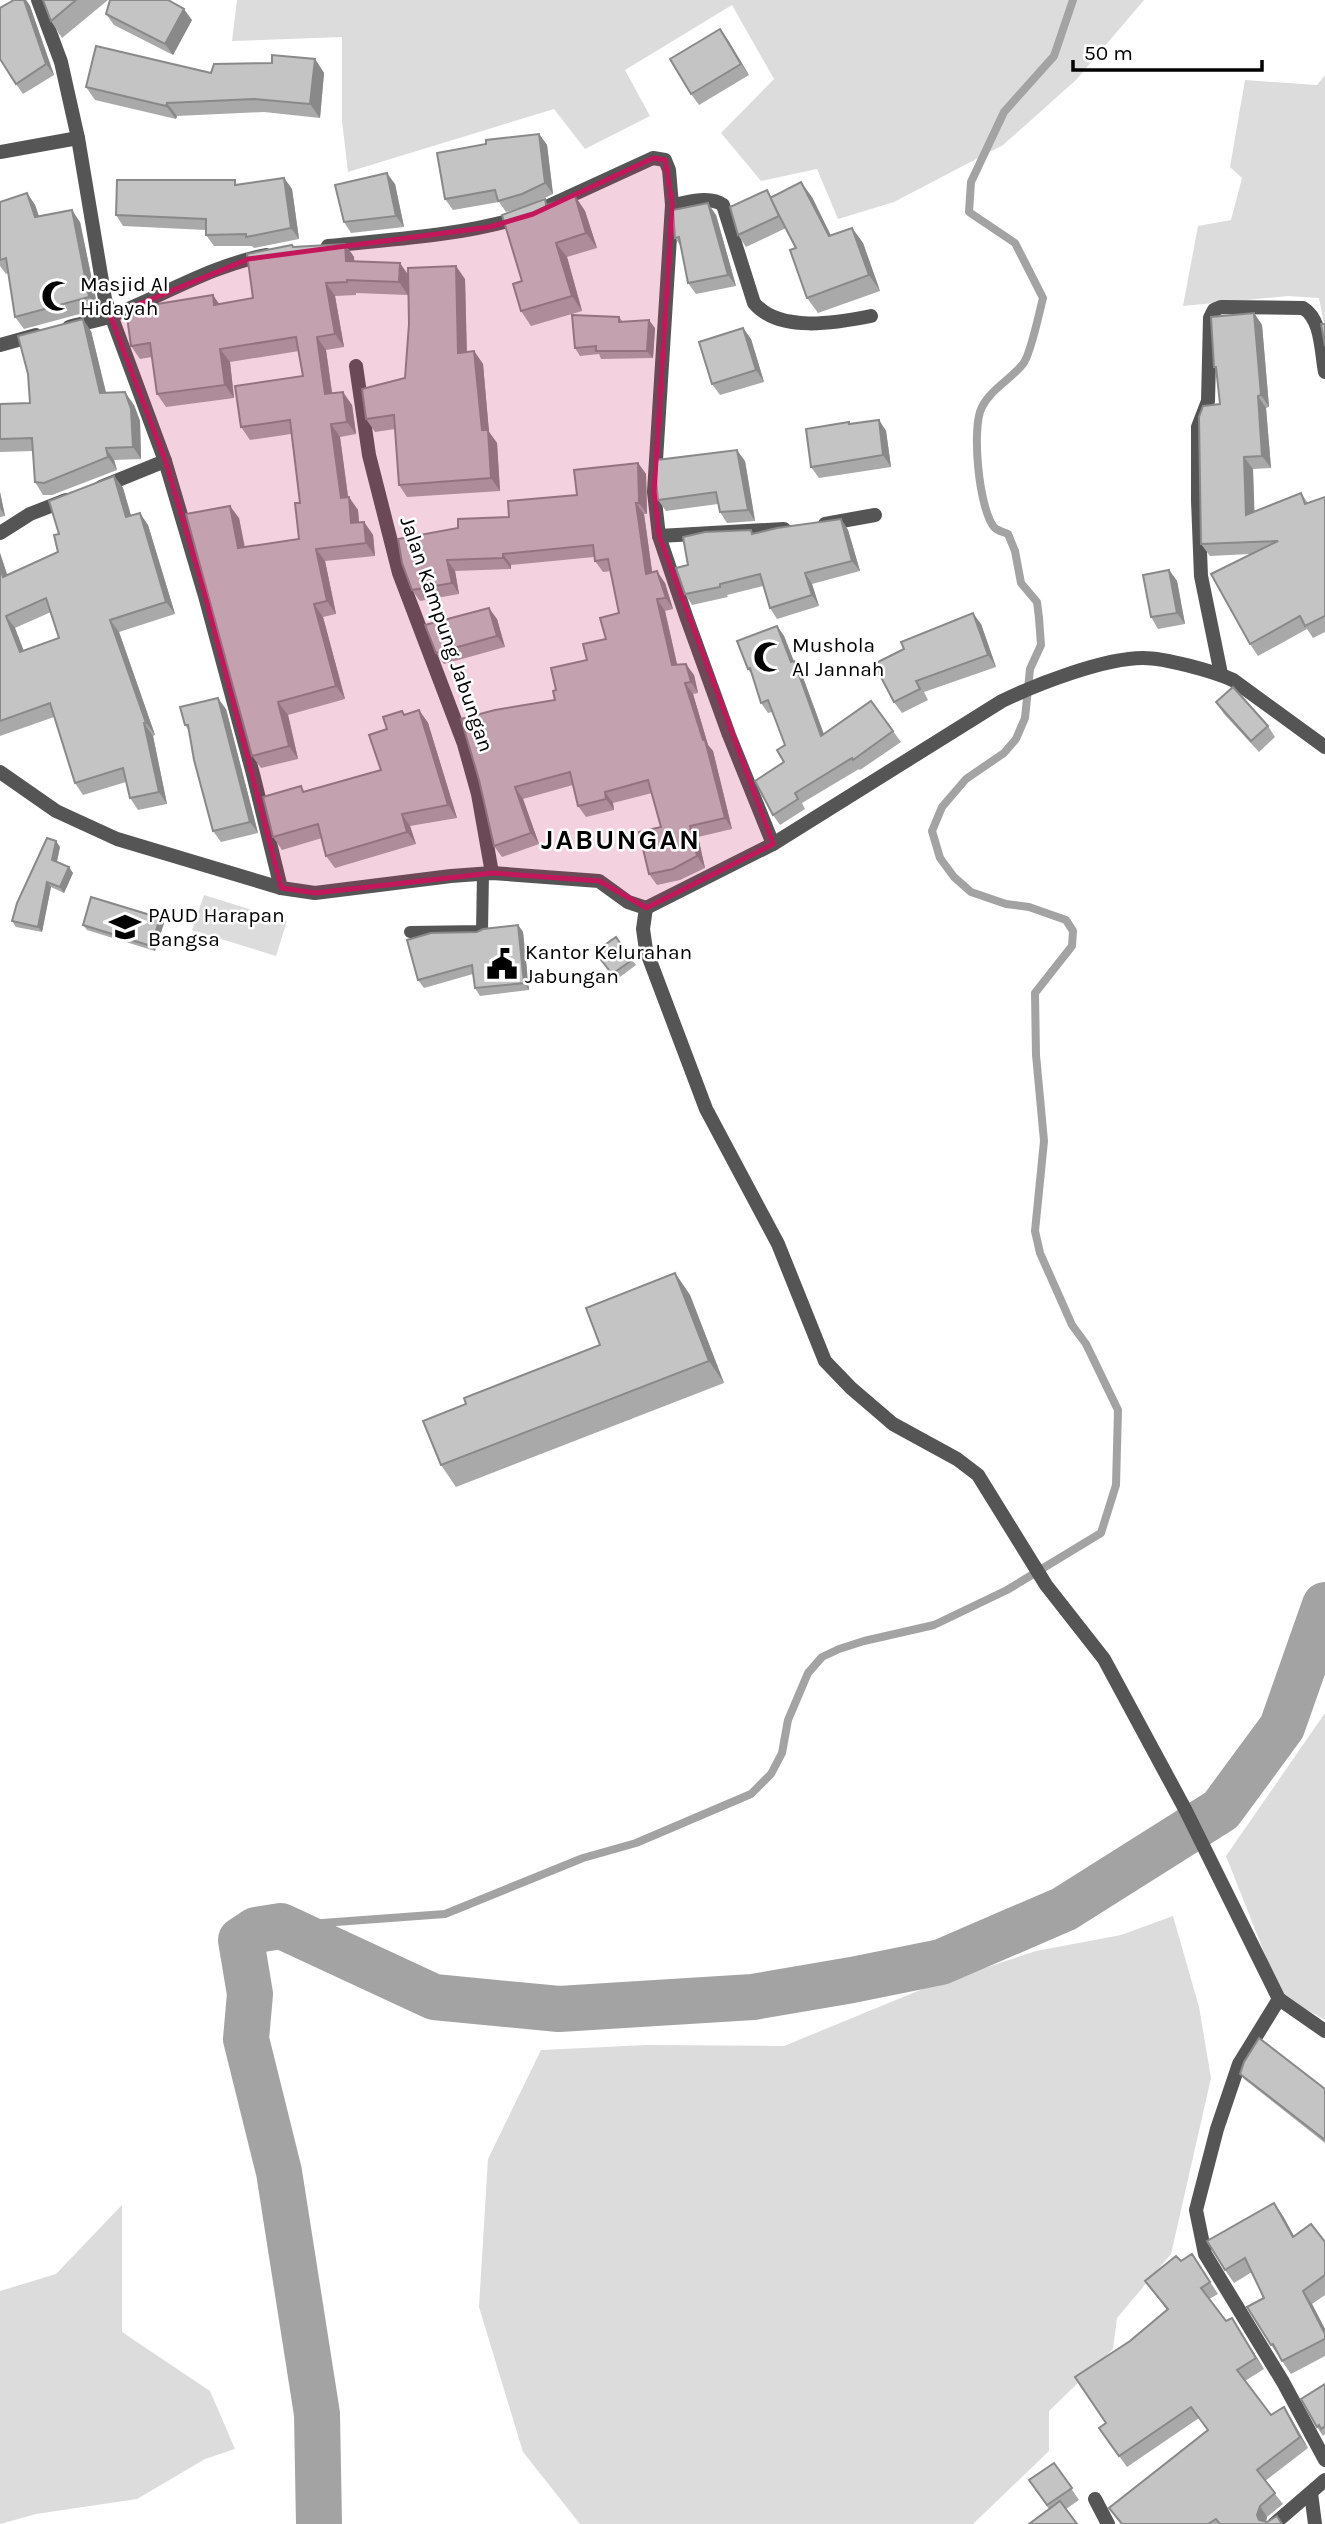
<svg xmlns="http://www.w3.org/2000/svg" width="1325" height="2524" font-family="Karla,sans-serif">
<style>
.green{fill:#dcdcdc}
.lines{fill:none;stroke-linecap:round;stroke-linejoin:round}
.stream{stroke:#a3a3a3;stroke-width:8}
.river{stroke:#a3a3a3;stroke-width:46}
.service{stroke:#555;stroke-width:12}
.minor{stroke:#555;stroke-width:14}
.tertiary{stroke:#555;stroke-width:14}
.wall{fill:#a9a9a9;fill-rule:evenodd}
.shaded-wall{fill:#898989}
.building{fill:#c4c4c4;stroke:#898989;stroke-width:2;fill-rule:evenodd}
.marked{fill:#c2185b;fill-opacity:0.2;stroke:#c2185b;stroke-width:5;stroke-linejoin:round}
.labels{text-anchor:middle;stroke-width:5;stroke-linejoin:round;paint-order:stroke}
.poi-label{font-size:21px;fill:#000;stroke:#fff;text-anchor:start}
.street-label{font-size:21px;fill:#000;stroke:#fff}
.district-label{font-size:28px;font-weight:bold;letter-spacing:2px;fill:#000;stroke:#fff}
</style>
<rect width="100%" height="100%" fill="#fff"/>
<g class="green">
<path d="M237 0H1144L1076 80 1003 145 894 202 838 219 817 169 761 181 721 133 774 79 732 5 625 70 650 116 585 149 554 109 348 172 342 121V37L232 41Z"/>
<path d="M1325 75V329L1319 298 1288 296 1183 306 1198 226 1231 220 1242 178 1230 167 1245 80 1317 85Z"/>
<path d="M204 895 287 921 276 956 192 930Z"/>
<path d="M1325 1713V2020L1281 1995 1226 1856Z"/>
<path d="M1173 1916 1199 2007 1211 2078 1171 2254 1117 2318 1113 2349 1049 2411V2451L973 2524H580L523 2452 479 2307 488 2159 541 2050 647 2045 784 2046 930 1986 1036 1951 1121 1935Z"/>
<path d="M122 2205V2332L210 2391 235 2449 205 2459 137 2499 36 2514 0 2524V2291L56 2274Z"/>
</g>
<g class="lines">
<path class="stream" d="M281 1926 445 1914 583 1858 636 1843 751 1794 771 1774 782 1753 788 1720 808 1673 822 1657 839 1649 864 1641 934 1625 1007 1590 1101 1533 1116 1485 1118 1410 1086 1344 1072 1325 1040 1253 1035 1231 1044 1141 1036 1055 1035 993 1072 946 1073 931 1066 920 1029 907 1006 904 971 892 954 877 940 858 932 831 942 807 966 779 1004 753 1016 739 1025 718 1030 669 1041 645 1039 618 1037 602 1021 583 1015 551 1008 534C1004 532 997 531 994 527 979 509 971 427 982 407 990 390 1011 379 1023 364 1031 354 1039 313 1043 298L1015 243 969 212 971 182 1004 112 1054 56 1073 0"/>
<path class="river" d="M319 2524 317 2414 279 2172 246 2039 250 1994 241 1940 256 1930 281 1926 434 1997 559 2009 753 1997 852 1980 941 1962 1064 1909 1221 1810 1282 1727 1325 1605"/>
<path class="service" d="M410 932 482 931 483 874"/>
<g class="minor">
<path d="M38 0 61 62 78 138 105 299 165 461 205 596 253 774 281 888"/>
<path d="M0 152 78 138"/>
<path d="M672 205C687 203 709 195 723 205L754 303C779 333 836 323 871 316"/>
<path d="M544 208 653 158 665 160 669 170 672 205 654 492 659 536 686 616 729 735 773 844"/>
<path d="M328 246C393 239 459 236 522 217"/>
<path d="M69 327C83 323 98 321 111 316 163 296 210 266 266 255"/>
<path d="M0 345 36 335"/>
<path d="M356 366 369 455 399 573 464 744 478 794 492 873"/>
<path d="M101 487 165 461"/>
<path d="M825 524 875 515"/>
<path d="M0 533 30 514 66 500"/>
<path d="M659 536 784 529"/>
<path d="M1221 674 1201 576 1198 501V427L1208 401 1210 318 1214 310 1221 307 1303 308C1322 319 1321 352 1325 372"/>
<path d="M646 908 643 929 646 950 706 1109 778 1244 825 1361 851 1388 893 1424 957 1459 978 1475 1046 1585 1104 1659 1185 1809 1279 1999 1325 2031"/>
<path d="M1279 1999 1239 2064 1217 2129 1196 2210 1205 2254 1283 2382 1325 2460"/>
<path d="M1311 2493 1315 2524"/>
<path d="M1095 2499 1108 2524"/>
<path d="M1274 2524 1325 2480"/>
</g>
<path class="tertiary" d="M0 772 56 811 117 839 281 888 315 893 451 876 492 873 599 881 628 902 646 908 773 844 1002 701C1037 684 1104 658 1143 658 1165 658 1213 671 1233 680L1325 747"/>
</g>
<g class="wall">
<path d="M14 0H26L30 6 54 75 23 94 16 84Z"/>
<path d="M43 0H108L62 38 51 21Z"/>
<path d="M106 14 192 20 173 55 114 25Z"/>
<path d="M720 29 749 75 699 105 691 94Z"/>
<path d="M315 59 324 73 320 118 264 112 177 116 176 119 95 100 86 87 211 73 272 63Z"/>
<path d="M539 134 547 145 553 194 530 205 506 212 499 202 453 210 445 199Z"/>
<path d="M284 178 292 189 299 239 254 248 252 246H214L206 235V230L123 226 116 215 239 185Z"/>
<path d="M395 184 404 227 351 233 344 222Z"/>
<path d="M27 193 35 205 39 217 80 222 98 309 24 329 15 317 8 273 6 274 0 266V202Z"/>
<path d="M575 196 585 211 597 248 567 257 582 311 531 326 521 311 522 281 549 204Z"/>
<path d="M772 197H812L831 236 852 228 863 243 880 291 818 313 807 298 796 248 786 228 746 247 738 235Z"/>
<path d="M716 215 736 286 696 294 688 283 680 245 675 238Z"/>
<path d="M345 244 354 257V261L408 275 465 279 467 352 474 351 483 364 489 432 497 443 500 491 407 497 399 485 395 429 375 432 366 419 405 378 409 324 408 282V295L356 293V295L335 296 344 347 326 350 332 393 352 405 356 434 340 437 348 497 358 510 359 522H364L373 535 375 556 325 561 336 614 323 617 345 699 288 715 298 759 261 768 252 756 239 518 245 547 299 539 300 503 291 434 250 440 241 427 303 376 299 351 230 362 234 398 166 407 157 394 152 357 140 359 131 346 253 298 292 245 293 247Z"/>
<path d="M1254 313 1262 325 1269 407 1266 408 1271 468 1253 469 1254 511 1301 493 1308 503 1325 497V632L1313 638 1307 629 1258 656 1250 644V554L1210 556 1201 544 1220 404 1216 370 1214 367Z"/>
<path d="M619 317 623 322 655 328 653 358 601 359 599 354 580 356 575 348Z"/>
<path d="M743 328 751 339 764 382 720 395 712 384Z"/>
<path d="M91 331 106 393 134 405 140 421 141 459 114 460 117 470 52 495H43L35 482 33 451 0 452V404L30 403Z"/>
<path d="M879 420 886 431 891 467 819 478 811 467 849 422 850 424Z"/>
<path d="M745 461 755 521 727 523 720 512 718 504 666 511 658 500Z"/>
<path d="M638 463 646 474 647 514H644L652 572 665 583 673 609 665 611 677 665 694 675 698 693 693 694 708 745 713 751 732 829 698 837 705 868 680 880 657 885 649 874 661 827 652 793 613 803 614 810 586 817 578 806 573 785 523 799 539 844 502 857 494 846 479 780 555 700 556 690 587 660 606 639 619 613 611 571 603 572 595 561 594 557 511 565V569L455 571 459 594 420 601 412 590 402 563 509 517 577 495Z"/>
<path d="M114 476 123 488 131 516 148 525 175 614 119 632 155 735 153 736 167 804 138 810 130 798 126 782 83 795 75 783 54 717 0 736V553L7 575 58 552 59 534ZM51 612 59 638 23 651 15 628Z"/>
<path d="M0 492 5 516 0 517Z"/>
<path d="M841 519 848 530 860 571 812 584 819 606 777 619 770 608 763 586 727 595 728 597 692 605 685 594 688 565 754 534Z"/>
<path d="M1169 570 1177 581 1185 624 1158 629 1151 617Z"/>
<path d="M497 619 505 647 444 664 436 653Z"/>
<path d="M981 624 996 667 924 692 928 700 902 713 894 702 874 664Z"/>
<path d="M777 626 784 636 794 661 801 672 824 734 871 701 901 742 860 770 859 769 802 803 805 809 780 825 773 815 784 762 785 745 772 712 768 713 761 703 752 675 748 669Z"/>
<path d="M1216 702 1268 726 1275 737 1259 752 1224 714Z"/>
<path d="M226 709 258 833 221 842 213 831 189 731 185 725Z"/>
<path d="M419 710 428 723 457 818 410 826 416 844 335 868 326 856 322 838 282 850 273 837 305 791 381 770 387 729 405 714Z"/>
<path d="M56 841 60 847 57 862 73 873 64 893 51 887 42 932 16 927 12 921Z"/>
<path d="M160 918 164 923 155 951 87 930 83 925Z"/>
<path d="M518 925 523 932 529 990 480 996 475 988 473 974 424 988 418 980 477 932Z"/>
<path d="M616 937 636 965 616 980 595 952Z"/>
<path d="M675 1273 690 1295 724 1383 456 1487 441 1465 466 1404 600 1345Z"/>
<path d="M1240 2074 1325 2089V2143L1244 2079Z"/>
<path d="M1283 2216 1294 2236 1325 2242V2295L1312 2304 1325 2329V2356L1291 2374 1271 2345 1264 2298 1252 2272 1234 2283 1225 2270Z"/>
<path d="M1192 2254 1218 2294 1209 2299 1226 2321 1232 2318 1264 2369 1245 2381 1271 2415 1291 2418 1308 2448 1265 2481 1283 2504 1267 2517 1266 2522 1282 2524H1121L1109 2508 1208 2431 1199 2418 1127 2467 1099 2428 1106 2423 1130 2341 1167 2310 1145 2281Z"/>
<path d="M1325 2384V2434L1323 2436 1317 2427Z"/>
<path d="M1054 2463 1079 2500 1066 2509 1078 2524H1029L1049 2509 1029 2480Z"/>
</g>
<g class="shaded-wall">
<path d="M24 0H26L30 6 54 75 46 64Z"/>
<path d="M184 9 192 20 173 55 165 44Z"/>
<path d="M720 29 728 40 749 75 741 64Z"/>
<path d="M315 59 324 73 320 118 310 104Z"/>
<path d="M167 103 177 116 176 119 166 106Z"/>
<path d="M539 134 547 145 553 194 545 183Z"/>
<path d="M387 173 395 184 404 227 396 216Z"/>
<path d="M284 178 292 189 299 239 291 228Z"/>
<path d="M801 182 812 197 839 252 829 236Z"/>
<path d="M27 193 35 205 44 230 35 217Z"/>
<path d="M575 196 585 211 597 248 586 233Z"/>
<path d="M708 203 716 215 736 286 728 275Z"/>
<path d="M72 210 80 222 98 309 89 297Z"/>
<path d="M852 228 863 243 880 291 869 275Z"/>
<path d="M556 243 567 257 582 311 572 296Z"/>
<path d="M345 244 354 257 355 274 346 261Z"/>
<path d="M400 263 409 276 408 295 399 282Z"/>
<path d="M456 266 465 279 467 366 458 353Z"/>
<path d="M326 283 335 296 344 347 335 334Z"/>
<path d="M213 295 222 308 214 305Z"/>
<path d="M1254 313 1262 325 1269 407 1261 395Z"/>
<path d="M83 319 91 331 109 405 100 393Z"/>
<path d="M649 320 655 328 653 358 647 351Z"/>
<path d="M743 328 751 339 764 382 756 370Z"/>
<path d="M317 337 326 350 334 407 325 394Z"/>
<path d="M220 349 230 362 234 398 225 385Z"/>
<path d="M474 351 483 364 489 432 497 443 500 491 491 478 482 430Z"/>
<path d="M125 392 134 405 140 421 141 459 133 447Z"/>
<path d="M343 392 352 405 356 434 347 422Z"/>
<path d="M1258 396 1266 408 1271 468 1262 456Z"/>
<path d="M879 420 886 431 891 467 883 455Z"/>
<path d="M331 424 340 437 350 511 341 498Z"/>
<path d="M106 448 114 460 117 470 108 457Z"/>
<path d="M737 450 745 461 755 521 748 510Z"/>
<path d="M1244 457 1253 469 1255 527 1246 515Z"/>
<path d="M638 463 646 474 647 514 639 503Z"/>
<path d="M114 476 123 488 135 529 126 517Z"/>
<path d="M0 492 5 516 0 508Z"/>
<path d="M349 497 358 510 360 536 351 523Z"/>
<path d="M636 503 644 514 654 585 646 574Z"/>
<path d="M230 506 239 518 247 561 238 548Z"/>
<path d="M140 513 148 525 175 614 166 602Z"/>
<path d="M841 519 848 530 860 571 852 561Z"/>
<path d="M364 522 373 535 375 556 366 543Z"/>
<path d="M316 549 325 561 336 614 327 601Z"/>
<path d="M0 553 12 589 3 577 0 567Z"/>
<path d="M503 554 511 565V569L503 558Z"/>
<path d="M447 560 455 571 459 594 452 583Z"/>
<path d="M1169 570 1177 581 1185 624 1177 613Z"/>
<path d="M657 571 665 583 673 609 666 598Z"/>
<path d="M805 573 812 584 819 606 812 595Z"/>
<path d="M657 599 665 611 680 677 672 665Z"/>
<path d="M314 604 323 617 345 699 336 686Z"/>
<path d="M489 608 497 619 505 647 497 636Z"/>
<path d="M973 613 981 624 996 667 988 655Z"/>
<path d="M6 616 15 628 29 664 20 652Z"/>
<path d="M110 620 119 632 155 735 146 723Z"/>
<path d="M777 626 784 636 795 665 794 661 801 672 828 746 821 736Z"/>
<path d="M686 664 694 675 698 693 691 682Z"/>
<path d="M685 683 693 694 708 745 713 751 732 829 725 818Z"/>
<path d="M218 698 226 709 258 833 250 822Z"/>
<path d="M278 702 288 715 298 759 289 746Z"/>
<path d="M419 710 428 723 457 818 448 805Z"/>
<path d="M144 723 153 736 167 804 159 792Z"/>
<path d="M515 787 523 799 539 844 531 833Z"/>
<path d="M605 792 613 803 614 810 606 799Z"/>
<path d="M402 814 410 826 416 844 407 832Z"/>
<path d="M690 826 698 837 705 868 697 856Z"/>
<path d="M56 841 60 847 56 865 52 860Z"/>
<path d="M69 867 73 873 64 893 60 887Z"/>
<path d="M47 882 51 887 42 932 38 927Z"/>
<path d="M160 918 164 923 155 951 151 946Z"/>
<path d="M518 925 523 932 529 990 524 983Z"/>
<path d="M675 1273 690 1295 724 1383 709 1361Z"/>
<path d="M1274 2203 1283 2216 1302 2251 1293 2237Z"/>
<path d="M1303 2291 1312 2304 1325 2329V2334Z"/>
<path d="M1232 2318 1239 2329 1264 2369 1256 2358Z"/>
<path d="M1284 2407 1291 2418 1308 2448 1300 2437Z"/>
<path d="M1260 2506 1267 2517 1265 2524H1263L1257 2515Z"/>
</g>
<g class="building">
<path d="M14 0H24L46 64 16 84 0 59V8Z"/>
<path d="M43 0H76L51 21Z"/>
<path d="M110 0H168L184 9 165 44 106 14Z"/>
<path d="M720 29 741 64 691 94 670 59Z"/>
<path d="M96 46 211 73 214 64 272 63V55L315 59 310 104 254 99 167 103 166 106 86 87Z"/>
<path d="M539 134 545 183 522 194 498 201 495 190 445 199 437 153 486 144V140Z"/>
<path d="M387 173 396 216 344 222 335 185Z"/>
<path d="M284 178 291 228 246 237V234L206 235V219L116 215 117 180H235V185Z"/>
<path d="M801 182 829 236 852 228 869 275 807 298 790 250 796 248 770 198Z"/>
<path d="M767 190 779 216 738 235 730 207Z"/>
<path d="M27 193 35 217 72 210 89 297 15 317 6 258 0 260V202Z"/>
<path d="M575 196 586 233 556 243 572 296 521 311 513 284 522 281 502 215 545 199 546 205Z"/>
<path d="M708 203 728 275 688 283 679 237 675 238 673 210Z"/>
<path d="M345 244 346 261 400 263 399 282 347 280V282L326 283 335 334 317 337 325 394 343 392 347 422 331 424 341 498 349 497 351 523 364 522 366 543 316 549 327 601 314 604 336 686 278 702 289 746 252 756 186 514 230 506 238 548 299 539 295 503H300L290 420 241 427 235 386 303 376 296 337 220 349 225 385 157 394 150 343 131 346 126 309 213 295 214 305 253 298 247 254 292 245 293 247Z"/>
<path d="M456 266 458 353 474 351 482 430H488L491 478 399 485 394 415 366 419 362 389 405 378 409 324 408 268Z"/>
<path d="M1254 313 1261 395 1258 396 1262 456 1244 457 1246 515 1301 493 1305 504 1325 497V616L1305 626 1300 616 1250 644 1211 574 1278 541 1201 544 1199 417 1203 406 1220 404 1216 367H1214L1211 317Z"/>
<path d="M572 315 619 317V322L649 320 647 351H596V346L575 348Z"/>
<path d="M83 319 100 393 125 392 131 409 133 447 106 448 108 457 44 483 35 482 32 438 0 439V404L30 403 28 374 18 336Z"/>
<path d="M1321 324H1325V346Z"/>
<path d="M743 328 756 370 712 384 699 342Z"/>
<path d="M879 420 883 455 811 467 806 429 849 422V424Z"/>
<path d="M737 450 748 510 720 512 716 492 658 500 656 481 657 460Z"/>
<path d="M638 463 639 503H636L646 574 657 571 666 598 657 599 672 665 686 664 691 682 685 683 703 740H705L725 818 690 826 697 856 673 869 649 874 639 832 661 827 648 780 605 792 606 799 578 806 570 772 515 787 531 833 494 846 479 780 461 719 495 710 555 700 553 691 556 690 551 668 587 660 583 644 606 639 600 618 619 613 608 559 595 561 593 545 503 554V558L447 560 452 583 412 590 402 563 398 539 458 528V519L509 517 508 501 577 495 574 470Z"/>
<path d="M114 476 126 517 140 513 166 602 110 620 146 723H144L159 792 130 798 123 768 75 783 50 703 0 721V567L3 577 58 552 54 535 59 534 49 501ZM46 598 59 638 20 652 6 616Z"/>
<path d="M841 519 852 561 805 573 812 595 770 608 760 574 720 584V587L685 594 676 568 688 565 683 537 705 532 751 530 752 534 777 528Z"/>
<path d="M1169 570 1177 613 1151 617 1143 575Z"/>
<path d="M489 608 497 636 436 653 425 625Z"/>
<path d="M973 613 988 655 916 681 920 689 894 702 874 664 904 649 901 642Z"/>
<path d="M777 626 791 662 794 661 821 736 871 701 893 731 853 760 852 758 795 793 798 799 773 815 755 781 784 762 777 750 785 745 768 700 761 703 750 668 748 669 737 641Z"/>
<path d="M1233 687 1268 726 1251 741 1216 702Z"/>
<path d="M218 698 250 822 213 831 194 760 188 725H185L180 707Z"/>
<path d="M419 710 448 805 402 814 407 832 326 856 318 824 273 837 263 797 301 786 303 792 381 770 369 735 387 729 383 717 402 711 404 715Z"/>
<path d="M47 838 56 841 52 860 69 867 60 887 47 882 38 927 12 921 17 903Z"/>
<path d="M91 897 160 918 151 946 83 925Z"/>
<path d="M518 925 524 983 475 988 472 965 418 980 407 940 431 933 477 932 483 929Z"/>
<path d="M616 937 632 960 612 974 595 952Z"/>
<path d="M675 1273 709 1361 441 1465 423 1421 466 1404 464 1398 600 1345 586 1308Z"/>
<path d="M1259 2038 1325 2089V2140L1240 2074 1244 2062Z"/>
<path d="M1274 2203 1293 2237 1311 2224 1325 2242V2275L1303 2291 1325 2334V2339L1282 2361 1273 2344 1271 2345 1247 2307 1264 2298 1245 2258 1225 2270 1207 2241Z"/>
<path d="M1192 2254 1210 2282 1201 2288 1226 2321 1232 2318 1256 2358 1237 2370 1271 2415 1284 2407 1300 2437 1257 2470 1275 2493 1260 2506 1257 2515 1259 2520 1267 2522 1277 2516 1282 2524H1220L1216 2519 1208 2524H1122L1109 2508 1208 2430 1191 2407 1119 2456 1099 2428 1106 2423 1075 2377 1130 2341 1168 2309 1145 2281 1176 2256 1181 2261Z"/>
<path d="M1325 2384V2426L1321 2429 1319 2425 1317 2427 1301 2399Z"/>
<path d="M1054 2463 1072 2488 1047 2505 1029 2480Z"/>
<path d="M1060 2501 1077 2524H1029Z"/>
</g>
<path class="marked" d="M653 158 665 160 672 205 654 492 659 536 773 844 646 908 599 881 492 873 315 893 281 888 205 596 165 461 110 316 248 259 489 227 533 214Z"/>
<defs>
<symbol id="mosque-bare" viewBox="-9 -9 18 18"><path d="M3.5-4.9A6 6 0 1 0 3.5 4.9A5 5 0 1 1 3.5-4.9Z" fill="#000" stroke="#fff" stroke-width="2.5" paint-order="stroke"/></symbol>
<symbol id="school-bare" viewBox="-9 -9 18 18"><path d="M0-5L7-2L0 1L-7-2ZM-4 1L0 2.5L4 1V4Q0 6-4 4Z" fill="#000" stroke="#fff" stroke-width="2.5" paint-order="stroke"/></symbol>
<symbol id="civic-bare" viewBox="-9 -9 18 18"><path d="M-.6-6.5H3V-4.5H.6V-3L4-1V1h2V6H-6V1h2V-1L-.6-3ZM-1.2 2.5V6h2.4V2.5Z" fill="#000" stroke="#fff" stroke-width="2.5" paint-order="stroke"/></symbol>
</defs>
<g fill-rule="evenodd">
<use href="#mosque-bare" x="35" y="274" width="44" height="44"/>
<use href="#mosque-bare" x="747" y="635" width="44" height="44"/>
<use href="#school-bare" x="103" y="905" width="44" height="44"/>
<use href="#civic-bare" x="480" y="942" width="44" height="44"/>
</g>
<g class="labels">
<g class="poi-label">
<text x="80" y="291">Masjid Al<tspan x="80" dy="24">Hidayah</tspan></text>
<text x="792" y="652">Mushola<tspan x="792" dy="24">Al Jannah</tspan></text>
<text x="148" y="922">PAUD Harapan<tspan x="148" dy="24">Bangsa</tspan></text>
<text x="525" y="959">Kantor Kelurahan<tspan x="525" dy="24">Jabungan</tspan></text>
</g>
<g class="street-label">
<text transform="translate(447 634) rotate(71)" y="7">Jalan Kampung Jabungan</text>
</g>
<g class="district-label">
<text x="621" y="849">JABUNGAN</text>
</g>
</g>
<path d="M1073 60v10h189v-10" fill="none" stroke="#000000" stroke-width="3.5"/>
<text x="1084" y="60" font-size="21" fill="#000000" stroke="#ffffff" stroke-width="5" paint-order="stroke">50 m</text>
</svg>
